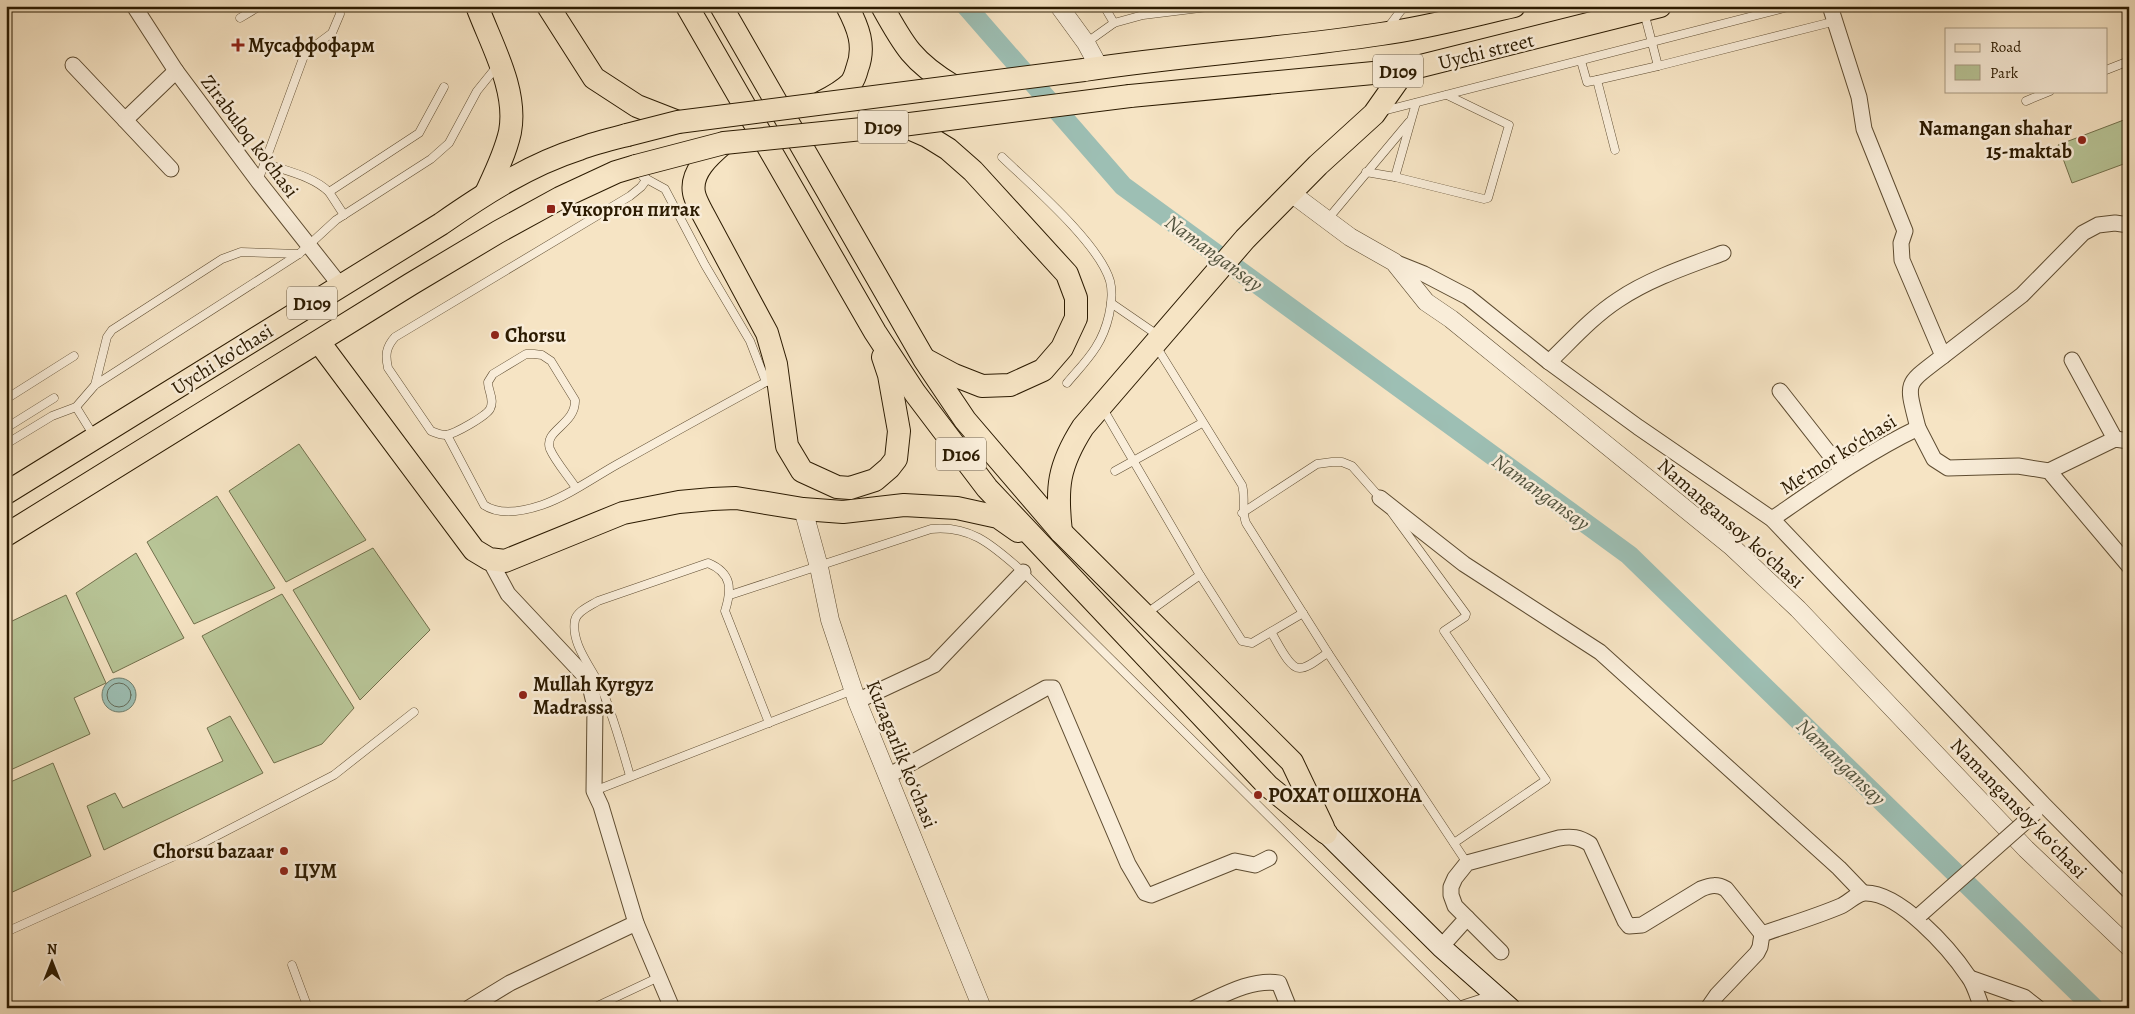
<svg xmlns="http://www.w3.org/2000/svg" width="2135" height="1014" font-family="Alegreya,serif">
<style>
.green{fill:#b8c597;stroke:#72704c}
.water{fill:#9dbfb4;stroke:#6f7d6c}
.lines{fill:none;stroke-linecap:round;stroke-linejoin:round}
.shore{stroke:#646c5a;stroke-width:1}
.canal{stroke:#9dbfb4;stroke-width:20}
.service-casing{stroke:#5e4c31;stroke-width:9}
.minor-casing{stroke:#5e4c31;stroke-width:17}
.tertiary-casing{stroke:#5e4c31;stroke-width:19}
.secondary-casing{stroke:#2b1a00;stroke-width:22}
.primary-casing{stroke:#2b1a00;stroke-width:24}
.service{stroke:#f9edd9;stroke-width:8}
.minor{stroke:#f9edd9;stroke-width:15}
.tertiary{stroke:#f9edd9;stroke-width:18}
.secondary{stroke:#f9edd9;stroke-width:20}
.primary{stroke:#f6e4c4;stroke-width:22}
.minor-bridge-casing{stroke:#5e4c31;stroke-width:17;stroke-linecap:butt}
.primary-bridge-casing{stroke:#2b1a00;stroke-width:24;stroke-linecap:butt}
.minor-bridge{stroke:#f9edd9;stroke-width:15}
.primary-bridge{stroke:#f6e4c4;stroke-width:22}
.poi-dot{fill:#8f2418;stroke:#f9edd9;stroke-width:2}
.labels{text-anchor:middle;stroke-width:5;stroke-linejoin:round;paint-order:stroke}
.shield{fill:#f9edd9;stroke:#695941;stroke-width:1}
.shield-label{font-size:19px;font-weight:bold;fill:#2b1a00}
.poi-label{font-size:20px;font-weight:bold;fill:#2b1a00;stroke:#f9edd9;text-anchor:start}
.street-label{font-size:20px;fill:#2b1a00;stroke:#f9edd9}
.water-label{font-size:21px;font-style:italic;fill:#53543f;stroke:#f9edd9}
</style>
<rect width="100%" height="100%" fill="#f6e4c4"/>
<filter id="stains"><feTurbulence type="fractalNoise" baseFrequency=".004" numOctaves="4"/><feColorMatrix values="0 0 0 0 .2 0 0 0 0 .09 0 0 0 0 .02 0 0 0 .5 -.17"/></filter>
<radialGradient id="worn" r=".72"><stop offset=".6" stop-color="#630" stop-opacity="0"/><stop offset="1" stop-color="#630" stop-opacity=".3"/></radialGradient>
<g class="green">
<path d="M2129 118V162L2072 183 2058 145Z"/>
<path d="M299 444 366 540 286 582 229 491Z"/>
<path d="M217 496 275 588 194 624 147 542Z"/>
<path d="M373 548 430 630 360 700 293 590Z"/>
<path d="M136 553 184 638 113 673 76 593Z"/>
<path d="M282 594 354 708 322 744 274 763 202 636Z"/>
<path d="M66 595 106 683 74 698 90 734 6 772V624Z"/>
<path d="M230 716 263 773 104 850 87 806 115 793 123 808 223 761 207 728Z"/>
<path d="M53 763 91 856 6 895V784Z"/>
</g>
<circle class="water" cx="119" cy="695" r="17"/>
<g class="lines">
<circle class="shore" cx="119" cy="695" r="12"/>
<path class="canal" d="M966 6 1123 186 1629 555 2094 1008"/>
<defs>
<g id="service">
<path d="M1104 6 1114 23"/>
<path d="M240 18 260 6"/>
<path d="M1387 29 1402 9 1420 6"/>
<path d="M1086 43 1114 23 1143 15 1216 6"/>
<path d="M1581 61 1587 82 1597 80"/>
<path d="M1658 66 1836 21"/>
<path d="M2106 70 2129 61"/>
<path d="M2026 101 2050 91"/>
<path d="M1416 103 1395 177 1484 199 1488 198 1509 125 1447 95"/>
<path d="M1383 111 1792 6"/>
<path d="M1615 150 1597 80 1658 66 1644 12"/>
<path d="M1002 157C1031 185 1099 243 1110 281 1115 301 1107 330 1096 347 1088 360 1077 371 1067 383"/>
<path d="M264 163C286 171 313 176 329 192"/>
<path d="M1366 172 1395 177"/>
<path d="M643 177 665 189 705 265 750 341 766 382"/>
<path d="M258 181 305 53 332 33 340 14 339 6"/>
<path d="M344 215 329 192 419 133 444 87"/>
<path d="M1327 220 1409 122"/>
<path d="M1111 303 1159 336"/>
<path d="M1156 346 1242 485C1246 498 1241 510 1246 523L1328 653 1467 863"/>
<path d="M95 385 107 337 112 330 222 259 241 252 299 254"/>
<path d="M6 399 74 356"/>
<path d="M76 407 94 436"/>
<path d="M1102 407 1200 575 1242 641 1252 643 1303 613"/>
<path d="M6 428 54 398"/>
<path d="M447 435 484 505C500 516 524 511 542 505 568 496 593 478 616 465 666 437 716 409 766 382L771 372"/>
<path d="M6 444 52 416 76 407 95 385 299 254 336 220 431 159 449 143 477 91 498 65"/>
<path d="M1115 471 1202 423"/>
<path d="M576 488C569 477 555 461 550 449 543 430 576 425 575 400L551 361 542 355 534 354H526L493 374 488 382C488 391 495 400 490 409 486 416 455 434 446 435 440 435 436 433 431 431L388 368C385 355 386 347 395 337L630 196 641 187 647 179"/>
<path d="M1242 513 1317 464 1332 462H1342L1352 466 1382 500"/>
<path d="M1392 513 1466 614 1465 617 1444 631 1546 780 1454 843"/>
<path d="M730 595 931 529C972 525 993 546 1023 572L1462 1008"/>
<path d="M1147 613 1200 575"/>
<path d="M1271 632C1277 641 1289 669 1300 668 1309 668 1320 657 1328 653"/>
<path d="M630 776C622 748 614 719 603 692 594 670 570 645 575 620 577 611 590 606 598 601L708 563C732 573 732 589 725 611L769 723"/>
<path d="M594 791 853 690"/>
<path d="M6 932 199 845 334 775 414 712"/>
<path d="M292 965 308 1008"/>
<path d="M593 1008 659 977"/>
</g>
<g id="minor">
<path d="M134 6 176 71 258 181 340 285"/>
<path d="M1830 6 1859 97 1864 129 1905 231 1901 243 1902 260 1943 356C1904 386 1906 380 1918 428"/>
<path d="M73 65 125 120 176 71"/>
<path d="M125 120 171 169"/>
<path d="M1394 262 1424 274 1468 297 1549 362 1638 427 1772 519 2044 805 2129 891"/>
<path d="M1943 356 2022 295 2083 233 2098 225 2115 223 2129 225"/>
<path d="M2072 360 2115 439"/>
<path d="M1549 362C1571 341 1592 317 1618 300 1649 279 1688 266 1723 253"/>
<path d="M1780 391 1842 470"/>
<path d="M2049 471 2115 439 2129 441"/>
<path d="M1380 498 1464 564 1600 652 1839 868 1863 893"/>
<path d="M1772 519C1820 486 1866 453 1918 428L1934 459 1948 468 2018 466 2049 471 2129 566"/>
<path d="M489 559 508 594 583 674 591 690 595 707 594 791 601 806 636 923 672 1008"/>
<path d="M857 701 934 665 1023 572"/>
<path d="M888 776 1046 688H1053L1128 864 1145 893 1151 895 1235 861 1255 865 1269 858"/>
<path d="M1467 918 1501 952"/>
<path d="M1441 947 1467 918 1455 906 1451 895V887L1455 878 1467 863 1559 838C1572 836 1579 837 1590 844L1625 921 1629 926 1642 925 1701 889C1711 885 1717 884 1726 889L1762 934C1788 925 1815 917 1841 906 1848 903 1856 894 1864 893 1899 891 1950 949 1968 976 1975 985 1978 998 1982 1008"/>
<path d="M1970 978 2024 997 2038 1008"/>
<path d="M469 1008 510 983 636 923"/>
<path d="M1195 1008C1220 997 1251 978 1279 983L1289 1008"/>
<path d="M1464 1008 1498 997"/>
<path d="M1708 1008 1717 995 1757 953 1760 947 1762 934"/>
</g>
<g id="tertiary">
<path d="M1059 6 1086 43 1099 67"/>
<path d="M1291 193 1350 237 1394 262 1426 302 1451 319 1731 546 1798 609 2026 849 2129 947"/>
<path d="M803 509 819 567 830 620 857 701 982 1008"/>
</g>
<path id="secondary" d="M1326 833 1441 947 1510 1008"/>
<g id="primary">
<path d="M477 6C491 44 518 90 510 132 505 154 495 174 486 193"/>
<path d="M548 6 594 78 637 106 678 122"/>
<path d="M687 6 875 332 915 393 987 488 1268 786 1326 833"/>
<path d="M721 6 924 359 965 420 1061 532 1292 762 1323 827"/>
<path d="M882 6C904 46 913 62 953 86"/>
<path d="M1084 70C1183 55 1282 49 1381 34 1426 28 1470 16 1514 6"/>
<path d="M1130 96 1405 70 1660 6"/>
<path d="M822 102C832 97 843 91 851 83 854 79 856 73 857 69 866 46 858 27 847 6"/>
<path d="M902 125 927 136 948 149 973 171 1067 274 1076 298V318L1062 348 1043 370 1010 385 982 386 954 375 926 360"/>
<path d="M724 143C710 155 690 172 694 193 695 199 699 206 702 212L767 333 776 364 787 446 802 471 837 487 850 488 875 480 889 468 896 459 899 431 889 375 883 357"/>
<path d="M319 342 474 550 489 559 505 561 623 513 679 502 712 499 736 498 803 509 843 512 904 505 957 508 998 517 1018 531"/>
<path d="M6 493 441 224C484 194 529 165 579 149 594 143 611 139 627 135"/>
<path d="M1061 532C1056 488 1058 466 1083 427L1245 239 1318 165 1374 114 1405 70"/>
<path d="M6 535 411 284 498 232 560 198 616 172 636 166"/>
</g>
</defs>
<use href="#service" class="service-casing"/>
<use href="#minor" class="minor-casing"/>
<use href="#tertiary" class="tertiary-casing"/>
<use href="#secondary" class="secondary-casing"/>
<use href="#primary" class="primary-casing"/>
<use href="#service" class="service"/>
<use href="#minor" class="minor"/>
<use href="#tertiary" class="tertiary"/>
<use href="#secondary" class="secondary"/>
<use href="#primary" class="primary"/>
<defs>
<path id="minor-bridge" d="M1921 914 2035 813"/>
<g id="primary-bridge">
<path d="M627 135 678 122 1084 70"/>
<path d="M636 166 724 143 902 125 1130 96"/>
</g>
</defs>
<use href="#minor-bridge" class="minor-bridge-casing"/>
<use href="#primary-bridge" class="primary-bridge-casing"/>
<use href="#minor-bridge" class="minor-bridge"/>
<use href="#primary-bridge" class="primary-bridge"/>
</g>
<g class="poi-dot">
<path d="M235.5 37.5h5v5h5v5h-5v5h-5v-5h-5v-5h5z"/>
<circle cx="2082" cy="140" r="5"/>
<rect x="546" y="204" width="10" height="10" rx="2.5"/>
<circle cx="495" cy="335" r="5"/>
<circle cx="523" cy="695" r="5"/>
<circle cx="1258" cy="795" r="5"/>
<circle cx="284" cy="851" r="5"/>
<circle cx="284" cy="871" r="5"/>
</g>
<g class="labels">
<g class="shield">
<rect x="1373" y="54.5" width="50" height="33" rx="4"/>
<rect x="858" y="110.5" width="50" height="33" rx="4"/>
<rect x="287" y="286.5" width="50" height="33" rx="4"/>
<rect x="936" y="437.5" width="50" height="33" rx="4"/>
</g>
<g class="shield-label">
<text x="1398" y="78">D109</text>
<text x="883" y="134">D109</text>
<text x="312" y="310">D109</text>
<text x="961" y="461">D106</text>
</g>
<g class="poi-label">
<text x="248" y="52">Мусаффофарм</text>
<text x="2072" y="135" text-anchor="end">Namangan shahar<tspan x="2072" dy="23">15-maktab</tspan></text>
<text x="561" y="216">Учкоргон питак</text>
<text x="505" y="342">Chorsu</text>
<text x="533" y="691">Mullah Kyrgyz<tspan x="533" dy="23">Madrassa</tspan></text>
<text x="1268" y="802">РОХАТ ОШХОНА</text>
<text x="274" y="858" text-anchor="end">Chorsu bazaar</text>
<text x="294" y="878">ЦУМ</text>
</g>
<g class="street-label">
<text transform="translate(1486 51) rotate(-14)" y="7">Uychi street</text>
<text transform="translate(250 136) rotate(53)" y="7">Zirabuloq ko'chasi</text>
<text transform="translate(222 359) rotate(-32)" y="7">Uychi ko’chasi</text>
<text transform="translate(1838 454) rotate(-32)" y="7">Meʻmor koʻchasi</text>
<text transform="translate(1731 523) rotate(41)" y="7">Namangansoy koʻchasi</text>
<text transform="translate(902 754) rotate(68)" y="7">Kuzagarlik koʻchasi</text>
<text transform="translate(2019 808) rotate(46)" y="7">Namangansoy koʻchasi</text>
</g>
<g class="water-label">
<text transform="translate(1214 253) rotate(36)" y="7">Namangansay</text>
<text transform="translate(1541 492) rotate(36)" y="7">Namangansay</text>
<text transform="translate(1841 762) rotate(44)" y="7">Namangansay</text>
</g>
</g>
<rect width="2135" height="1014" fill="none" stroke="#f6e4c4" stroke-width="25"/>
<rect x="8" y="8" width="2120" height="999" fill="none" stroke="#2b1a00" stroke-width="2.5"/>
<rect x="12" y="12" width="2110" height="989" fill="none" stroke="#2b1a00"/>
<rect x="1945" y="28" width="162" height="65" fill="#f9edd9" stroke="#a79982"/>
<rect x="1955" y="44" width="25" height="8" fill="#f6e4c4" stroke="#a79982"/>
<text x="1990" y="52" font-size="15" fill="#2b1a00">Road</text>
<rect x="1955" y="65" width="25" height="15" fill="#b8c597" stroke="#a79982"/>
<text x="1990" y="78" font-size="15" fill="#2b1a00">Park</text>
<g transform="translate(52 962)" stroke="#f9edd9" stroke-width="4" paint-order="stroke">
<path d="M0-4L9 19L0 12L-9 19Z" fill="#2b1a00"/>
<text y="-8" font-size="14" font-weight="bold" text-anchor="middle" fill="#2b1a00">N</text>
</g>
<rect width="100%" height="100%" filter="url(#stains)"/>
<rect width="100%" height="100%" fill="url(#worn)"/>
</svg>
